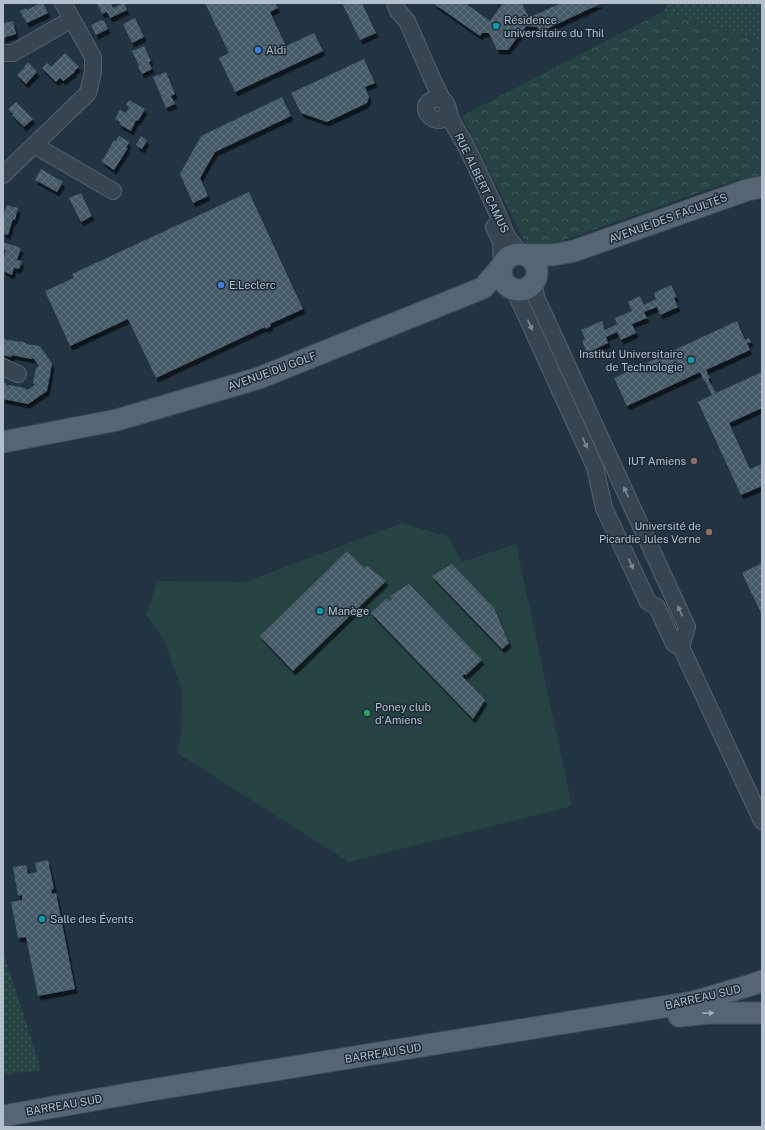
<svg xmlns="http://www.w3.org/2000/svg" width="765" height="1130" font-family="'Public Sans',sans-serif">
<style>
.grass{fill:url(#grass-dots)}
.forest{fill:url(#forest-crowns)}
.park{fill:#254342}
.building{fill:url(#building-cross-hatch);filter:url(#shadow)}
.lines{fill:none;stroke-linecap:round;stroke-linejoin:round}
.minor-casing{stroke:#55636f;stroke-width:18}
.major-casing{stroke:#43515d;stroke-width:23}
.minor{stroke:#374551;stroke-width:16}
.major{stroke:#556571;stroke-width:21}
.oneway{fill:#7b8995}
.oneway2{fill:#a0aeba}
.culture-dot{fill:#0f9aa8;stroke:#1c2a36;stroke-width:1.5}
.shop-dot{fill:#3f7fe0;stroke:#1c2a36;stroke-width:1.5}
.education-dot{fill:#8d6e63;stroke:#1c2a36;stroke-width:1.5}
.leisure-dot{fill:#2e9e5b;stroke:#1c2a36;stroke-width:1.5}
.labels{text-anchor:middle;stroke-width:3;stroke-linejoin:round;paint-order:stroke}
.poi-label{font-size:11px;fill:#b3c0cc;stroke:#1c2a36;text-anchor:start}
.street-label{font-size:11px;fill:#b3c0cc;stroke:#1c2a36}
</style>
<defs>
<pattern id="grass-dots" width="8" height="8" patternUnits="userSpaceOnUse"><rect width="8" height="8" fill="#254342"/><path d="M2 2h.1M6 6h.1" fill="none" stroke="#425c5c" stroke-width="1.8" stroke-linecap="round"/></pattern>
<pattern id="forest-crowns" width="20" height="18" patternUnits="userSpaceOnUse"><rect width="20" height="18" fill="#254342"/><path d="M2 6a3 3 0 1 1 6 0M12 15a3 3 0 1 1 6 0" fill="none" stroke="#425c5c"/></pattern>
<pattern id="building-cross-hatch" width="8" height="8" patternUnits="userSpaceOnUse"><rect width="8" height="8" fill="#465a68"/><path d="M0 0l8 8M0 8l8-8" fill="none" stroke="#5e707c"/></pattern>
<filter id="shadow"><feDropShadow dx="2.5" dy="4.5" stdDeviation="0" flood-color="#0009"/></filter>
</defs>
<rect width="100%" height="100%" fill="#223442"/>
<g class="grass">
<path d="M667 3H762V41L664 11Z"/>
<path d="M3 951 41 1070 3 1075Z"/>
</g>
<path class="forest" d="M664 11 762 41V176L735 180 530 252 462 116Z"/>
<path class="park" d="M402 523 449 537 462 562 516 544 572 806 349 862 177 753 181 734 182 691 163 638 146 615 157 581 245 582Z"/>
<g class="building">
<path d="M40 3H43L48 13 27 23 20 11 26 8 27 10Z"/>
<path d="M97 3H111L113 8 124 3 127 10 110 18 107 12 102 14Z"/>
<path d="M205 3H275L278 8 270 12 286 46 314 33 323 51 235 92 219 58 229 53Z"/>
<path d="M342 3H362L376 33 360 40Z"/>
<path d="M433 3H465L490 21 503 3H522L530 20 534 18 533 16 561 3H602L540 32 537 27 526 26 508 50H497L489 33H482L480 36Z"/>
<path d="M135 18 144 37 132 43 123 24Z"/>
<path d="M102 20 104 21 108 29 96 35 91 25Z"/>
<path d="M13 21 16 34 3 38V23Z"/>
<path d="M144 46 151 61 149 62 152 69 142 74 138 67 139 66 132 51Z"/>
<path d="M65 53 79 67 74 71 75 72 63 81 60 78 56 82 42 68 47 63 51 67Z"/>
<path d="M364 59 375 83 365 87 369 97 367 103 327 122 301 113 291 93Z"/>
<path d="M28 62 37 72 26 84 17 75 24 68V67Z"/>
<path d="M166 72 175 94 171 96 175 104 166 108 153 77Z"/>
<path d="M282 97 291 116 215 152 200 178 208 196 193 203 180 174 201 136Z"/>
<path d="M129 100 145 109 138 121 136 120 131 131 119 124 120 122 115 119 120 110 126 113 129 107 126 105Z"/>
<path d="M16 102 33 119 24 127 12 115 13 114 8 109Z"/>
<path d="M119 136 129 142 126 148H128L114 170 102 162 114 140 116 141Z"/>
<path d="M141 136 147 140 142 149 136 145Z"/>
<path d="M41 169 63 182 57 192 35 180Z"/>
<path d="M249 192 303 309 270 324 271 326 266 329 265 327 156 378 128 319 70 346 45 291 74 278 72 274Z"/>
<path d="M81 193 92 216 81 222 69 198Z"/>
<path d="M7 205 18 208 15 220 13 219 8 235 3 233V216Z"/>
<path d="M3 242 21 248 17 260 22 261 19 269 14 268 12 275 3 271V260L6 250 3 249Z"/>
<path d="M671 285 677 297 674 298 678 307 660 315 657 307 644 312 647 318 632 324 636 333 621 340 617 332 606 337 608 343 587 353 582 341 585 339 581 330 602 321 605 330 617 324 615 318 632 311 628 302 640 296 644 305 656 299 654 293Z"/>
<path d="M737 321 745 340 749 338 751 342 747 343 750 350 706 370 710 378 708 379 716 393 762 372V408L729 423 750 469 762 464V486L741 495 698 402 712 395 705 381H704L700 372 627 406 614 378Z"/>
<path d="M3 339 20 342V341L26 343V344L40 346 52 364 47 391 28 404 3 399V384L5 382 7 386 9 385 25 388 27 390 35 385 33 383 36 368 39 366 33 358 31 359 12 355 11 357 3 355Z"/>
<path d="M347 551 364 568 367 566 386 581 293 671 260 636Z"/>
<path d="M762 563V615L742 573Z"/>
<path d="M452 564 494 608 509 643 502 649 432 576Z"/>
<path d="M409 584 482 660 466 675 465 674 462 676 485 700 473 719 371 613 387 598 390 601 392 599 390 596Z"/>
<path d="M48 860 54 889 51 890 52 894 56 893 75 989 38 996 26 937 18 938 11 902 22 900V895L18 896 13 867 26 865 28 874 37 872 35 863Z"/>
</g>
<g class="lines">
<defs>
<g id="minor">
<path d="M395 3 398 11 407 21 434 83 442 99"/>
<path d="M3 53H13L72 19"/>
<path d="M448 109C445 134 413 110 432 100 436 98 440 98 444 101 449 105 448 111 450 117 454 127 460 135 465 144 476 166 486 188 496 210 500 219 503 229 508 238 512 244 518 249 522 254"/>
<path d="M34 145 113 191"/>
<path d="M3 175 88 93 93 72V57L63 3"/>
<path d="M494 227 501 242 502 264"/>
<path d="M534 282 536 297 687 627 681 647 762 821"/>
<path d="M514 289 595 467 604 508 648 602 657 607 674 644 681 647"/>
<path d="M3 367 18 374"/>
</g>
<g id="major">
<circle cx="519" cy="272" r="18"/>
<path d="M527 255H553L574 251 747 190 762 187"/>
<path d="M3 442 117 420 259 378 483 288 501 267"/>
<path d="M679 1016 709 1013H762"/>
<path d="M3 1116 145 1091 693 1002 751 985 762 981"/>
</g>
</defs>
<use href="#minor" class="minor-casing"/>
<use href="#major" class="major-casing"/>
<use href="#minor" class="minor"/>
<use href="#major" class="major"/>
</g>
<defs><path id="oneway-solid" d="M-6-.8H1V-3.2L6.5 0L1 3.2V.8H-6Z"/></defs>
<g class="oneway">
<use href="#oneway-solid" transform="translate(530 325) rotate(65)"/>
<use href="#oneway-solid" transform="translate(585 443) rotate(66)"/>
<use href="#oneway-solid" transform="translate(626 492) rotate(-114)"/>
<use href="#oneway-solid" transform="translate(631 564) rotate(65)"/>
<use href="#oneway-solid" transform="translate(680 611) rotate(-115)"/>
</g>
<use class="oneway2" href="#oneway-solid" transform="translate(708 1013) rotate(-3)"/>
<g class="culture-dot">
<circle cx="496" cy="26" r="4"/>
<circle cx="691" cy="360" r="4"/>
<circle cx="320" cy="611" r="4"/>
<circle cx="42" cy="919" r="4"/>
</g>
<g class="shop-dot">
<circle cx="258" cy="50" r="4"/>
<circle cx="221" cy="285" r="4"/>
</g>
<g class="education-dot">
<circle cx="694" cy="461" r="4"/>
<circle cx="709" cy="532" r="4"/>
</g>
<circle class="leisure-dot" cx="367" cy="713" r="4"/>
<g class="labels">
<g class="poi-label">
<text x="504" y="24">Résidence<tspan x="504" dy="13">universitaire du Thil</tspan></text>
<text x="266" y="54">Aldi</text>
<text x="229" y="289">E.Leclerc</text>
<text x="683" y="358" text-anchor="end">Institut Universitaire<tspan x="683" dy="13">de Technologie</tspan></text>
<text x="686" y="465" text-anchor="end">IUT Amiens</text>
<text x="701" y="530" text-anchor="end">Université de<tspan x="701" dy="13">Picardie Jules Verne</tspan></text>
<text x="328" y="615">Manège</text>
<text x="375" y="711">Poney club<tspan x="375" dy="13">d'Amiens</tspan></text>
<text x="50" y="923">Salle des Évents</text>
</g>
<g class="street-label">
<text transform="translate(482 183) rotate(64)" y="4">RUE ALBERT CAMUS</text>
<text transform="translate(668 218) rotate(-20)" y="4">AVENUE DES FACULTÉS</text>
<text transform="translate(272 371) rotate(-20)" y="4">AVENUE DU GOLF</text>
<text transform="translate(703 997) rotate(-13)" y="4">BARREAU SUD</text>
<text transform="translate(383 1053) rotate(-9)" y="4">BARREAU SUD</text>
<text transform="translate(64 1105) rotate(-10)" y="4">BARREAU SUD</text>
</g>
</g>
<rect width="765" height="1130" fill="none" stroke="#b3c0cc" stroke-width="8"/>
</svg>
